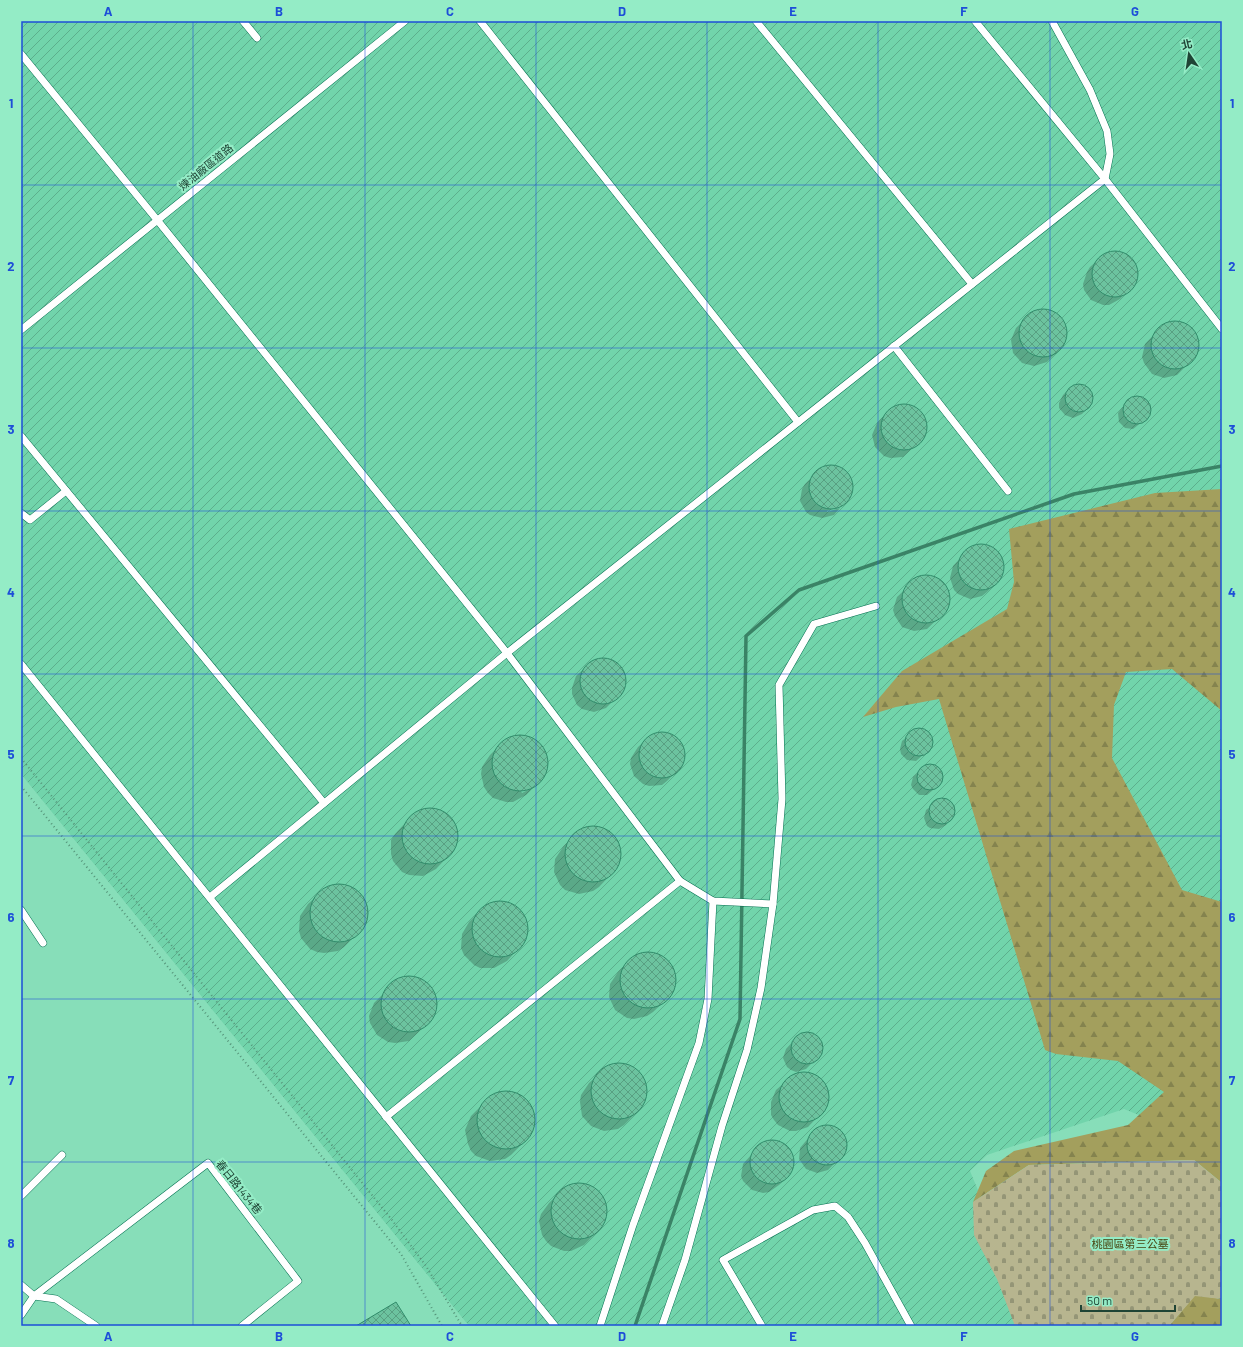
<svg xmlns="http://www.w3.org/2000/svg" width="1243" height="1347" font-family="Barlow,'Noto Sans TC',sans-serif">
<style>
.industrial{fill:url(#industrial-furrows)}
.forest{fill:url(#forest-firs)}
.cemetery{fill:url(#cemetery-stones)}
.shadow{fill:#0003;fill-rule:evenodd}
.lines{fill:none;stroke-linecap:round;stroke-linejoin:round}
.stream{stroke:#3a8366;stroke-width:3.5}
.building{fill:url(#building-cross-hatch);stroke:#318c6b}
.lane-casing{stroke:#027050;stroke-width:8}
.path{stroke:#56957a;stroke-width:2;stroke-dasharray:1 3;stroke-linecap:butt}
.lane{stroke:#fff;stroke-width:7}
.grid{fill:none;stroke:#1d4ed8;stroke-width:1;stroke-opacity:0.55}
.labels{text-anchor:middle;stroke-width:4;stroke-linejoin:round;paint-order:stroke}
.street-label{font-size:11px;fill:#1f4435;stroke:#94ecc6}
.park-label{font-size:11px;fill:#484410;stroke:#94ecc6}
.neatline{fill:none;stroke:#1d4ed8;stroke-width:1.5}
.grid-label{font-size:13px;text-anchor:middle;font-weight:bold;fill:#1d4ed8}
</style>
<defs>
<pattern id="industrial-furrows" width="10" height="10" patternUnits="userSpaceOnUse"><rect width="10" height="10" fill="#71d4ab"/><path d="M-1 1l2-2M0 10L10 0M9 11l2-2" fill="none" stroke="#5cae8c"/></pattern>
<pattern id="forest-firs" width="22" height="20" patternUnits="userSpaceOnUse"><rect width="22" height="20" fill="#a39f5d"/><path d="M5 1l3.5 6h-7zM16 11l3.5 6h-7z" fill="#84834e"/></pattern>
<pattern id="cemetery-stones" width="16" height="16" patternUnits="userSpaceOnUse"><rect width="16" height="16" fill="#b7b58f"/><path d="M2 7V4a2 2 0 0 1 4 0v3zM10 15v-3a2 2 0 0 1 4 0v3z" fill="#949576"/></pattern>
<pattern id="building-cross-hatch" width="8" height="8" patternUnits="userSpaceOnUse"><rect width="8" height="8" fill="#6cc39f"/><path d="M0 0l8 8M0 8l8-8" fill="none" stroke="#58a082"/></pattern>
</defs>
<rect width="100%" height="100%" fill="#87deb9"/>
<path class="industrial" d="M21 21H1222V1149L1124 1109 987 1155 970 1171 980 1195 1043 1326H469L21 774Z"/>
<g class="forest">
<path d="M1222 489V711L1172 669 1126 672 1114 705 1112 758 1182 890 1222 902V1183L1194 1160 1029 1165 973 1202 986 1171 1014 1151 1128 1125 1164 1092 1118 1061 1056 1054 1045 1050 939 699 896 707 863 717 902 671 1007 609 1014 582 1009 529 1155 493Z"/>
<path d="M1195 1295 1222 1299V1326H1169Z"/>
</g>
<path class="cemetery" d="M1194 1160 1222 1183V1306L1221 1299 1195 1296 1169 1326H1015L997 1279 974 1235 973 1202 1029 1165Z"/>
<g class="shadow">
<path d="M1111 252 1123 254 1128 257 1133 261 1136 273 1133 285 1120 299 1109 305H1103L1091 300 1084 290 1083 284 1087 272 1090 267 1100 258Z"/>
<path d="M1049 311 1060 318 1064 323 1066 336 1061 348 1047 362 1034 366 1022 363 1013 353 1011 340 1016 328 1025 319 1036 312Z"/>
<path d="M1176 322 1189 326 1197 337 1198 343 1196 356 1177 375 1164 378 1152 374 1144 363 1142 357 1145 344 1163 325Z"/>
<path d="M1078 385 1086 388 1089 391 1092 399 1088 408 1082 414 1073 418 1065 415 1059 408V403L1063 395 1069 389Z"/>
<path d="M1133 398 1142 399 1148 405 1149 409 1147 418 1133 429 1125 428 1119 422 1118 413 1126 403Z"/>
<path d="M902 405H908L920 411 926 421 925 434 922 439 903 457 890 458 884 456 875 447 872 435 877 423 881 419 890 409Z"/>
<path d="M830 466 842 469 847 473 852 484 851 496 842 506 827 511V512L840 508 834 515 822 518 810 515 806 512 800 501 802 489 805 484 819 470Z"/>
<path d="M983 545 995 550 1002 560 1003 572 996 583 987 592 982 596 970 599 958 594 954 590 950 578 953 566 966 552 977 546Z"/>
<path d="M922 576 935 578 945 586 948 592V605L946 611 927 629 914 631 902 627 895 616 893 610 897 597 916 579Z"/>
<path d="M609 659 614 662 623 671 625 677 623 689 620 694 606 708 594 712 582 709 577 705 572 694V688L576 676 586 667 596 660Z"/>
<path d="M916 729 925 730 928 733 932 741 930 749 916 761 907 760 901 754 900 749 902 741Z"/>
<path d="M659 733 672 735 681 743 684 749 683 761 676 772 667 781 662 785 649 786 643 784 634 776 630 764 631 758 638 747 648 738Z"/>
<path d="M515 736 529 737 541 745 544 751 547 764 546 771 538 783 526 795 513 802H506L493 798 488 793 484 787 481 774 482 767 490 755 502 743ZM534 785V787L522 793 521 791Z"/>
<path d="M927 765H931L938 768 942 776 940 784 927 795H919L913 789 911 785 913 777Z"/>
<path d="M940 799 948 800 954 806 955 810 952 818 946 825 939 829 930 828 927 826 924 818 926 810Z"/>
<path d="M425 809H432L446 813 451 818 457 831 458 838 453 851 436 869 423 876 409 875 402 872 393 861 391 854V840L395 834 407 821 418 812Z"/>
<path d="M595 827 608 832 618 842 620 856 616 869 599 887 593 891 579 894 565 890 560 885 554 872 555 859 563 847 575 834 588 828Z"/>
<path d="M341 885 348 886 360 895 366 908 365 922 357 934 344 947 338 951 324 953 317 952 310 949 301 938 299 931 300 916 308 904 321 892 327 888Z"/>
<path d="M501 902 514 906 520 910 527 922 526 936 519 948 507 961 494 968H480L474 965 464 955 461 948 462 934 469 922 481 910 494 903Z"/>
<path d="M650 953 657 955 669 962 673 968 675 982 674 988 666 1000 653 1012 647 1016 634 1019 627 1018 615 1010 609 997 610 984 618 972 631 959 637 956Z"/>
<path d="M410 978 417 979 429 986 433 992 436 1005 435 1012 427 1024 409 1041 395 1043 388 1042 377 1035 370 1023 369 1016 374 1003 397 980Z"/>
<path d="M804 1033H808L818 1037 822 1047 819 1056 806 1069 796 1072 791 1070 787 1067 783 1058 786 1049 795 1039Z"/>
<path d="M622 1064 629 1066 640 1074 646 1087V1094L642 1107 624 1125 618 1129 604 1131 591 1126 582 1116 580 1102 581 1095 589 1083 602 1071 615 1065Z"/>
<path d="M809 1073 815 1075 825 1084 829 1096 826 1108 808 1127 796 1131H790L778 1125 774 1120 771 1115V1102L776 1090 791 1077 796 1074Z"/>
<path d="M502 1092 517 1094 523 1097 529 1103 534 1116V1123L529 1137 511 1155 505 1159 490 1161 476 1156 471 1151 468 1144 465 1130 471 1116 489 1098Z"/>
<path d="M828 1126 833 1127 842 1134 846 1145 842 1156 828 1170 817 1173 806 1169 799 1159 800 1148 816 1129Z"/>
<path d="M765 1142H778L783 1144 791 1153 793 1165 789 1176 779 1185 769 1192 763 1193 752 1190 743 1181 741 1176 743 1164 760 1145Z"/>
<path d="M575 1184 589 1185 601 1194 604 1199 607 1214 605 1220 597 1232 584 1245 571 1251H564L551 1246 546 1241 542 1235 539 1221 541 1214 549 1203 562 1190Z"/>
</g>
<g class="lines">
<path class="stream" d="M635 1326 740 1019 746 636 799 590 1074 494 1222 466"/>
</g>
<g class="building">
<circle cx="1115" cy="274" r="23"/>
<circle cx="1043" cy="333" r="24"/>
<circle cx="1175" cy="345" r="24"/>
<circle cx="1079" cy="398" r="14"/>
<circle cx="1137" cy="410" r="14"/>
<circle cx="904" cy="427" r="23"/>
<circle cx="831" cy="487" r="22"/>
<circle cx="981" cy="567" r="23"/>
<circle cx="926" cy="599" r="24"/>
<circle cx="603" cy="681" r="23"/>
<circle cx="919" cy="742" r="14"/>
<circle cx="662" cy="755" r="23"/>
<circle cx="520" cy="763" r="28"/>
<circle cx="930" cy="777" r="13"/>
<circle cx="942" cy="811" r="13"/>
<circle cx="430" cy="836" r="28"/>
<circle cx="593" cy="854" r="28"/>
<circle cx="339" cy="913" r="29"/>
<circle cx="500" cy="929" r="28"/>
<circle cx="648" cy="980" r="28"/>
<circle cx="409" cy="1004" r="28"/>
<circle cx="807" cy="1048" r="16"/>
<circle cx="619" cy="1091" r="28"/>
<circle cx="804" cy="1097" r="25"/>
<circle cx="506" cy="1120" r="29"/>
<circle cx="827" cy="1145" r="20"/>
<circle cx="772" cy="1162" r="22"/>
<circle cx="579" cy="1211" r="28"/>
<path d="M396 1302 411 1326H356Z"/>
</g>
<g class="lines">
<defs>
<g id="lane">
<path d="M243 21 257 38"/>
<path d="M480 21 798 422"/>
<path d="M756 21 972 284"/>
<path d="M975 21 1105 179 1222 329"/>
<path d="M21 54 158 221 507 653 680 881 713 901 773 904"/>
<path d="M21 330 405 21"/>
<path d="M894 346 1008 491"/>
<path d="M21 436 324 803"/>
<path d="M21 513 30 520 66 491"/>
<path d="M21 664 555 1326"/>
<path d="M210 897 507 653 1105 179 1110 154 1107 131 1090 90 1052 21"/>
<path d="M21 910 43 943"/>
<path d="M386 1117 680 881"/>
<path d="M21 1196 62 1155"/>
<path d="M21 1285 34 1296 56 1299 96 1326"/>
<path d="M21 1315 34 1296 208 1163 298 1281 242 1326"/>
<path d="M600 1326 633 1225 699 1043 708 999 713 901"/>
<path d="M662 1326 685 1260 722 1126 747 1050 761 988 773 904 782 799 779 685 814 624 876 606"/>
<path d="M762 1326 723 1260 813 1210 835 1206 848 1217 865 1243 911 1326"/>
</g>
</defs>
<use href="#lane" class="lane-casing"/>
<g class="path">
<path d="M21 758 392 1220 426 1266 462 1326"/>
<path d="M21 786 401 1254 442 1326"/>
</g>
<use href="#lane" class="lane"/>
</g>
<path class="grid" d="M193 21V1326M365 21V1326M536 21V1326M707 21V1326M878 21V1326M1050 21V1326M21 185H1222M21 348H1222M21 511H1222M21 674H1222M21 836H1222M21 999H1222M21 1162H1222"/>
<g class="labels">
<g class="street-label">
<text transform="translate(206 167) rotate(-39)" y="4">煉油廠區道路</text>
<text transform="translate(239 1187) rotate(51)" y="4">春日路1434巷</text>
</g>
<g class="park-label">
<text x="1130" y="1248">桃園區第三公墓</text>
</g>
</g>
<rect width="1243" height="1347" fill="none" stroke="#94ecc6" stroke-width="44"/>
<g transform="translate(1189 54) rotate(347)" stroke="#94ecc6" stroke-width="3" paint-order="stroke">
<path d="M0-3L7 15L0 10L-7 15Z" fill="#1f4435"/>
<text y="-6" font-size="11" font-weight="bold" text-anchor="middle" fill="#1f4435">北</text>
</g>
<path d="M1081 1305v6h94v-6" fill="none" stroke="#1f4435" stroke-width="2"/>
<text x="1087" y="1305" font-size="12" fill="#1f4435" stroke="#94ecc6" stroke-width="3" paint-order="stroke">50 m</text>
<rect x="22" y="22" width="1199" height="1303" class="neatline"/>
<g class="grid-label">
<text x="108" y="16">A</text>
<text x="279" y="16">B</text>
<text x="450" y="16">C</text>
<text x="622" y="16">D</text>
<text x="793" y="16">E</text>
<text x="964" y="16">F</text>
<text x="1135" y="16">G</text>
<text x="11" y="108">1</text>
<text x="1232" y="108">1</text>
<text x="11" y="271">2</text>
<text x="1232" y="271">2</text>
<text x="11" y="434">3</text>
<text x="1232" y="434">3</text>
<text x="11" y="597">4</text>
<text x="1232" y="597">4</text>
<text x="11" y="759">5</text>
<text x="1232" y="759">5</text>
<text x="11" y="922">6</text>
<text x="1232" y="922">6</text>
<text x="11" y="1085">7</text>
<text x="1232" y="1085">7</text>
<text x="11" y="1248">8</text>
<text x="1232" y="1248">8</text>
<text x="108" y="1341">A</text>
<text x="279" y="1341">B</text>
<text x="450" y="1341">C</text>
<text x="622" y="1341">D</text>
<text x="793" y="1341">E</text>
<text x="964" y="1341">F</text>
<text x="1135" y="1341">G</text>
</g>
</svg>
